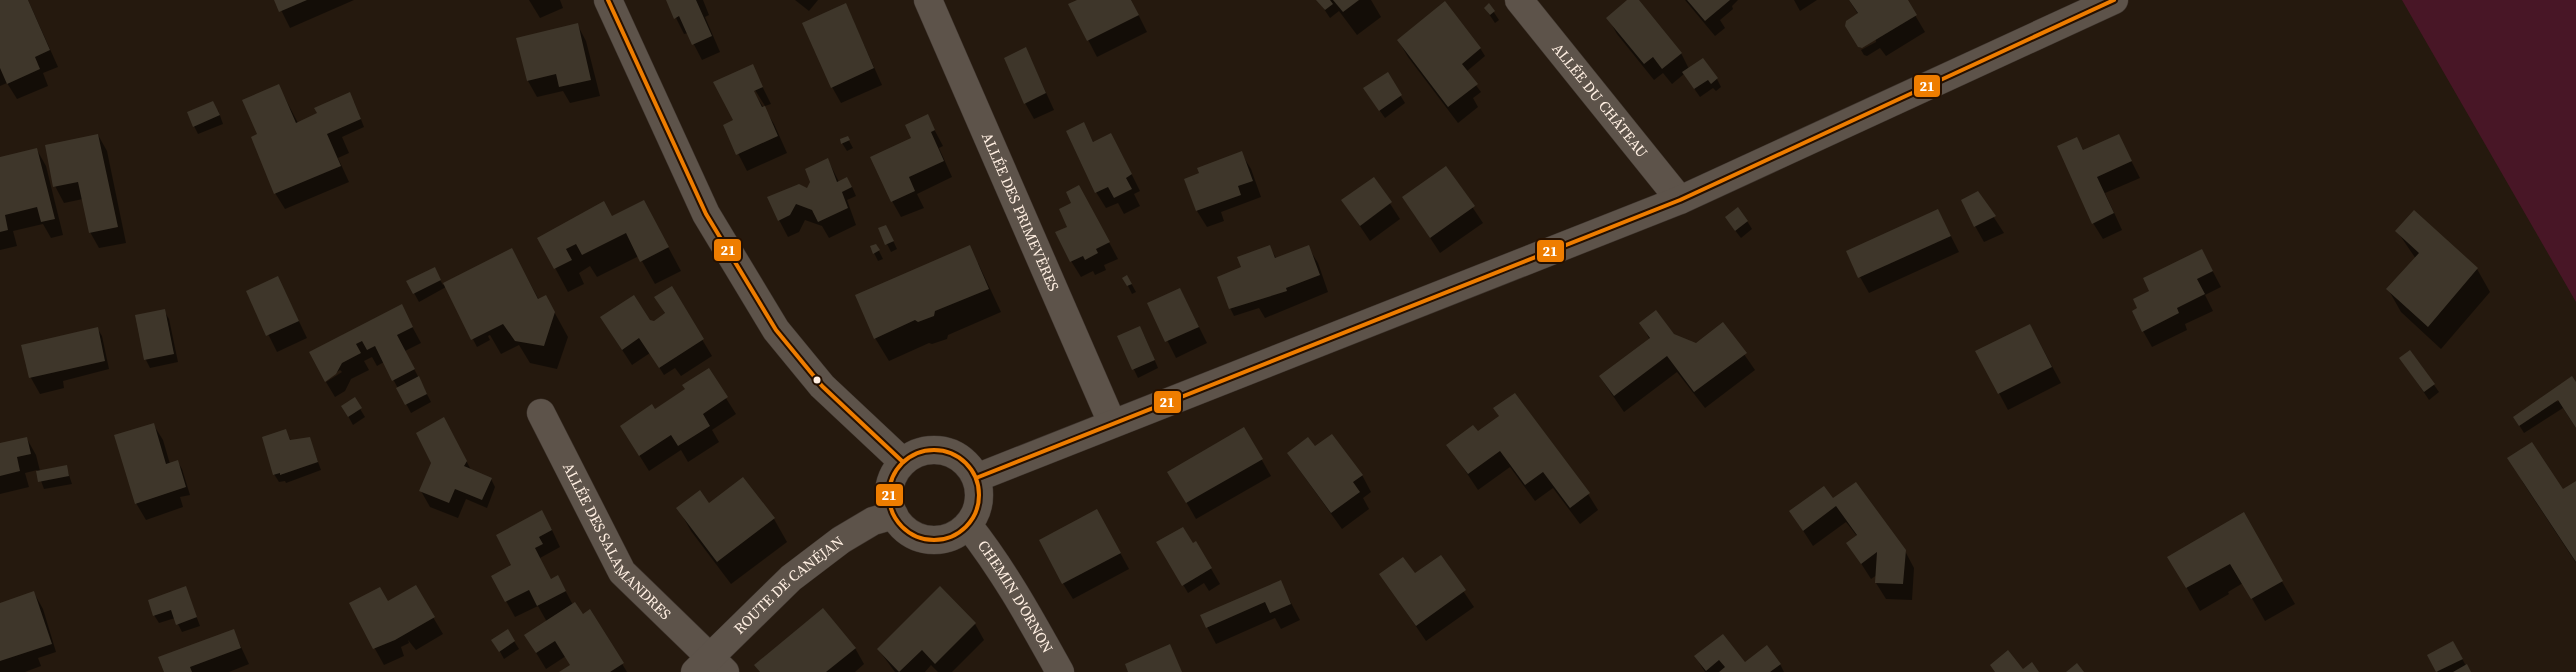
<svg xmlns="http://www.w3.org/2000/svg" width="2576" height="672" font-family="'Source Serif 4',serif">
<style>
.green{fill:#481626}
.shadow{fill:#0007}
.building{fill:#3e362a}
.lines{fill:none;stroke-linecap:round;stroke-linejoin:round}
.minor-casing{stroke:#3e342d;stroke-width:29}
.tertiary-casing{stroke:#3e342d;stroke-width:29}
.minor{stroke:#5d534a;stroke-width:28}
.tertiary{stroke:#5d534a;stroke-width:28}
.bus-1-casing{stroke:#251000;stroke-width:8}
.bus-1{stroke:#ee7d00;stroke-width:4}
.bus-dot{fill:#ffefe2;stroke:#251000;stroke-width:2}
.labels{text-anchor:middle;stroke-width:4;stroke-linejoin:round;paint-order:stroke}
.street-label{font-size:15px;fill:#ffefe2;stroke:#251000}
.line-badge{stroke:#251000;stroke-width:2}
.badge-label{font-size:14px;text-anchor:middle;font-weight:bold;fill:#fff}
</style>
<rect width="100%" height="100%" fill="#25190e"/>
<path class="green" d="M2402 0H2576V302Z"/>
<g class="shadow">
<path d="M0 0H28L58 67 43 73 48 86 17 99 7 83 0 86Z"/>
<path d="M276 0H354L290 28Z"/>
<path d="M529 0H560L563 8 540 18Z"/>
<path d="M667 0H703L709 15 705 17 720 52 702 60 688 33 684 34Z"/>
<path d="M795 0H818L809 11Z"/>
<path d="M1080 0H1131L1147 32 1097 57 1070 5Z"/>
<path d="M1318 0H1371L1381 17 1357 35 1339 11 1330 18Z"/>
<path d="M1629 0H1637L1681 53 1689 69 1717 79 1721 87 1716 91 1713 88 1700 97 1684 74 1672 84 1663 73 1654 80 1617 34 1608 18Z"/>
<path d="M1685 0H1738L1732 6 1733 9 1720 20 1725 28 1715 36Z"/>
<path d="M1794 0H1817L1800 11Z"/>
<path d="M1849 0H1906L1925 32 1886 56 1880 48 1867 56 1864 55 1861 50 1876 42V39L1860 48 1846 26 1858 14Z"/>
<path d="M846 5 882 85 841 103 832 87Z"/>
<path d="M1489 5 1499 20 1495 23 1485 8Z"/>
<path d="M577 24 586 41 600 96 570 103 563 91 537 97 528 81 518 39Z"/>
<path d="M1398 40 1480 48 1485 56 1466 72 1481 92 1473 98 1478 107 1458 123 1408 57Z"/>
<path d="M1026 49 1054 110 1034 119 1025 103Z"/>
<path d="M752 66 771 104 765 106 752 85 750 86 774 124 787 153 747 171 724 126 735 121Z"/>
<path d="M1387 74 1405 103 1385 118 1370 97Z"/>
<path d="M278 85 298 123 354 102 364 127 342 137 349 153 338 158 349 182 285 209 275 193 259 135Z"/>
<path d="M218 110 223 124 198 134 194 126Z"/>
<path d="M927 116 943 146 939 148 952 177 917 194 924 208 901 217 892 201 913 139Z"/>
<path d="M1083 124 1094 143 1120 151 1140 191 1134 194 1140 206 1124 214 1118 203 1106 208 1096 192Z"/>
<path d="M98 135 107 151 126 243 99 248 90 232 83 199 64 203 55 186Z"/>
<path d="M2118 135 2140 178 2105 193 2122 230 2103 239 2093 223 2077 139 2084 151Z"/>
<path d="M847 137 853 148 847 151 842 143Z"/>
<path d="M37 150 46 166 63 235 51 238 43 224 13 231 17 246 0 250V158Z"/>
<path d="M1241 153 1251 169 1261 197 1221 212 1224 221 1207 227 1197 211 1186 180Z"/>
<path d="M828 160 839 182 852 187 856 196 847 200 856 225 829 238 822 226 805 220 799 232 788 237 779 220 808 190Z"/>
<path d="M1446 168 1483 223 1440 253 1404 198Z"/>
<path d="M1374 179 1400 219 1370 241 1343 201Z"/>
<path d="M1978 193 2004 233 1984 242 1975 226Z"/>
<path d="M644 202 681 271 655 284 639 256 597 277 590 266 579 273 584 284 568 292 539 238 613 218Z"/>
<path d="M1088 203 1118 259 1104 265 1106 270 1095 275 1093 271 1081 277 1071 261 1069 227Z"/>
<path d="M1938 211 1959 252 1869 293 1860 277Z"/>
<path d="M1747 221 1752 229 1741 238 1731 225Z"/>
<path d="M886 226 897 249 891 252 887 244Z"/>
<path d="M2397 231 2477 269 2490 292 2441 349 2401 312 2388 289 2416 259Z"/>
<path d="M876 245 883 259 878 261 874 253Z"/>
<path d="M1269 246 1276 258 1308 247 1318 263 1328 292 1265 318 1259 308 1234 316 1230 308 1242 268Z"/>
<path d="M512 250 539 300 546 297 568 337 557 369 530 363 519 345 501 354 490 335 488 336 490 340 477 347 446 287 419 302 408 282 434 269 443 285Z"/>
<path d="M2202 251 2221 287 2205 295 2213 311 2185 324 2187 330 2152 347 2143 331 2139 309 2151 292Z"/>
<path d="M978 263 1001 312 948 335 947 339 932 344 929 343 889 361 875 338Z"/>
<path d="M1127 276 1136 292 1132 294 1124 278Z"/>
<path d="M278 278 307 338 277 352 247 292Z"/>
<path d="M671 288 712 356 681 376 675 368 664 375 650 353 632 365 611 333 649 321 654 322 666 315 656 298Z"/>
<path d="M1180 289 1207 343 1176 358 1149 304Z"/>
<path d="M401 306 421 343 405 351 431 402 411 413 384 362 377 366 372 357 364 361 369 370 351 379 345 391 335 397 326 382 342 372 340 370 325 380 311 353Z"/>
<path d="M164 311 169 319 178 362 150 368 146 360 136 316Z"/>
<path d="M1641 323 1696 345 1723 324 1755 370 1705 408 1677 372 1624 412 1600 377 1650 340Z"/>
<path d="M2030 325 2061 383 2008 410 1977 352Z"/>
<path d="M97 328 102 336 109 369 63 381 64 388 40 394 31 378 23 346Z"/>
<path d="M1144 335 1158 368 1138 378 1118 336Z"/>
<path d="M2410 351 2439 392 2429 400 2406 366Z"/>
<path d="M708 370 736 414 712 430 719 442 688 462 681 450 649 471 631 442 655 411 687 390Z"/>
<path d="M2576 384V428L2563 408 2524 433 2519 425 2551 394 2557 402Z"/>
<path d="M354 399 365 417 353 425 343 407Z"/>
<path d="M153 424 163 440 170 464 177 461 182 469 190 495 180 497 183 507 146 520 136 503Z"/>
<path d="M1244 429 1271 476 1196 519 1169 472Z"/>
<path d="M286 431 291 441 309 438 321 470 286 483 285 481 279 482 274 474Z"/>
<path d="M1478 433 1588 494 1598 510 1580 524 1553 488 1535 501 1510 467 1478 490 1448 445Z"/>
<path d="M453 435 471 470 491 479 495 487 487 508 466 499 458 518 430 507 421 491Z"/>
<path d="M27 439 36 455 40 471 66 466 72 484 44 489 37 470 25 473 29 487 0 494V445Z"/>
<path d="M1315 448 1362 475 1371 492 1363 498 1369 509 1342 529 1288 454Z"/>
<path d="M2522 481 2563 491 2576 482V563Z"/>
<path d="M1832 500 1905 551 1914 568 1912 600 1886 599 1876 583 1877 575 1871 579 1848 543 1857 536 1846 522 1813 546 1791 512Z"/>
<path d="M678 508 774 519 787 542 731 584 691 531Z"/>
<path d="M2243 514 2295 604 2265 621 2243 583 2228 592 2229 594 2200 611 2169 557Z"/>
<path d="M1106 527 1129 569 1073 599 1063 583Z"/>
<path d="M551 528 560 547 540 558 551 581 558 577 573 605 582 616 590 611 627 672H562L571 666 566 656 546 669 535 651 547 622 538 606 515 617 506 601 513 566 497 536Z"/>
<path d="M1196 543 1220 584 1209 591 1204 583 1188 593 1172 566Z"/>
<path d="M1440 557 1474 607 1426 641 1381 575H1415Z"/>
<path d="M1280 582 1300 620 1281 629 1275 618 1216 644 1207 627Z"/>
<path d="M185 587 200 626 182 632 175 618 159 623 154 615Z"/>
<path d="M415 587 443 634 416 650 408 640 409 643 401 647 404 656 384 665 350 604 388 603Z"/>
<path d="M34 593 43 609 56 652 38 658 41 666 25 672H0V604Z"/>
<path d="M975 624 984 640 952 672H938L931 665 925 672H895L878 649Z"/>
<path d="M233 630 249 664 229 672H165Z"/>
<path d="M514 641 519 649 504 659 498 648Z"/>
<path d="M2453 642 2466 666 2470 672H2438L2429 656Z"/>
<path d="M855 648 864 664 855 672H760L756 666Z"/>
<path d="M1695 656 1744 663 1780 664 1784 672H1705Z"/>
</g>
<g class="building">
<path d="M0 0H28L50 50 35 57 40 69 7 84 0 68Z"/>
<path d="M274 0H307L279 12Z"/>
<path d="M666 0H696L712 36 692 45 679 16 674 19Z"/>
<path d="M1077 0H1131L1139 15 1087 41 1068 4Z"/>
<path d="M1316 0H1330L1333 4 1325 10Z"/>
<path d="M1333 0H1359L1343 12Z"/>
<path d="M1627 0H1639L1682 53 1662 69 1653 57 1644 64 1606 18Z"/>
<path d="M1687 0H1730L1705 21Z"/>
<path d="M1849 0H1908L1917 15 1862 48 1858 47 1845 26 1846 21 1858 13Z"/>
<path d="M1445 1 1481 48 1462 64 1478 84 1448 107 1397 40Z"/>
<path d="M846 3 874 68 831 88 802 23Z"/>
<path d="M1489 3 1495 11 1490 15 1484 8Z"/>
<path d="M578 23 591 80 559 87 556 74 527 81 516 38Z"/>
<path d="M1026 47 1046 93 1024 104 1004 58Z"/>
<path d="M1703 58 1718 78 1711 84 1708 80 1694 89 1682 72Z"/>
<path d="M753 64 763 87 754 91 762 107 765 106 778 136 736 155 723 125 733 120 713 82Z"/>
<path d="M1388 72 1402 95 1379 111 1363 88Z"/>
<path d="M279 84 296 123 317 113 314 108 350 92 361 119 327 134 341 166 274 194 251 137 257 134 242 100Z"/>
<path d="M213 101 220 115 193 127 187 112Z"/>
<path d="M928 114 935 130 931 132 944 161 909 177 915 191 891 202 870 157 911 138 905 125Z"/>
<path d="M1084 122 1093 142 1111 133 1132 174 1126 178 1132 189 1114 198 1108 187 1095 193 1066 131Z"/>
<path d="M98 134 118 227 89 233 78 182 53 187 45 145Z"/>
<path d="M2119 134 2132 161 2097 177 2114 213 2092 224 2057 146 2077 137 2083 150Z"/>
<path d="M848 136 850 140 841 144 840 139Z"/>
<path d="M37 148 55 219 41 222 37 207 5 215 8 230 0 232V157Z"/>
<path d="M1242 151 1253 181 1238 186 1241 195 1196 211 1184 179 1199 173 1197 168Z"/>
<path d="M828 158 837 182 847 177 852 187 842 192 848 208 818 222 812 210 796 204 790 215 778 221 767 197 799 184 807 188 810 182 805 169Z"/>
<path d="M1446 166 1475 206 1430 238 1402 197Z"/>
<path d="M1374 177 1392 202 1360 226 1341 200Z"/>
<path d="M1079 185 1110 242 1096 249 1098 253 1085 260 1083 256 1070 262 1055 232 1067 227 1059 209 1071 203 1066 192Z"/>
<path d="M1978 191 1996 216 1974 227 1961 200Z"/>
<path d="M644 200 669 247 640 262 626 233 582 255 576 244 566 249 572 260 554 269 537 238 604 201 612 216Z"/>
<path d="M1738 207 1748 221 1735 231 1725 217Z"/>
<path d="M1938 209 1951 236 1858 278 1846 251Z"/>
<path d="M2414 210 2478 268 2428 327 2386 289 2419 253 2395 231Z"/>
<path d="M886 225 894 241 885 245 878 228Z"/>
<path d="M876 244 880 250 873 254 870 246Z"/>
<path d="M970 245 989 289 935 311 934 316 918 322 915 320 874 339 855 295Z"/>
<path d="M1270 245 1275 258 1309 245 1320 275 1286 288 1287 291 1229 309 1217 277 1241 267 1237 257Z"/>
<path d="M512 248 538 299 546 295 555 312 544 346 515 341 503 324 471 340 443 283Z"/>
<path d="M2202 249 2213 271 2197 279 2205 294 2177 308 2179 313 2142 332 2132 311 2137 308 2133 299 2149 291 2143 278Z"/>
<path d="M435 267 441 280 413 294 406 281Z"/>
<path d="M1127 275 1132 284 1127 286 1122 278Z"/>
<path d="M278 276 299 321 266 336 246 291Z"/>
<path d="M672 286 704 339 659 368 639 338 622 350 600 317 634 295 650 320 654 321 665 313 654 297Z"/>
<path d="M1180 288 1199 327 1165 342 1147 303Z"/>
<path d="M402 304 413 327 397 335 415 369 392 381 375 346 367 350 362 341 356 344 361 353 342 363 336 374 325 382 309 352Z"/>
<path d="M165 309 174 354 144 360 135 315Z"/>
<path d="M1656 310 1674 334 1696 343 1723 322 1747 353 1694 392 1667 356 1614 396 1599 376 1650 338 1639 323Z"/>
<path d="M2030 324 2052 367 1998 394 1975 351Z"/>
<path d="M1140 326 1155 360 1132 370 1117 336Z"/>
<path d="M98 327 105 361 29 378 21 345Z"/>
<path d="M2410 350 2435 384 2424 392 2399 358Z"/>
<path d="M709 368 728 397 703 414 710 426 678 446 671 435 639 456 620 426 652 404 655 409 685 389 682 385Z"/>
<path d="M419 376 427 394 405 405 396 388Z"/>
<path d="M2572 376 2576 382V428L2558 400 2519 426 2513 417Z"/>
<path d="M1515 393 1590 493 1570 508 1543 472 1525 485 1500 451 1468 474 1446 445 1473 425 1478 431 1499 416 1493 408Z"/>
<path d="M355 397 362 408 348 417 341 406Z"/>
<path d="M444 417 467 461 464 466 492 478 482 500 455 489 449 503 419 491 431 463 416 433Z"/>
<path d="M154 423 166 464 178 460 186 487 135 504 114 435Z"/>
<path d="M1244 427 1263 459 1186 503 1167 472Z"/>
<path d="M286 429 290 440 310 437 318 462 280 475V473L273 475 262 437Z"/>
<path d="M1332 434 1363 475 1353 482 1360 492 1331 513 1287 453 1308 437 1315 446Z"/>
<path d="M27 437 31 454 17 457 20 471 0 476V443Z"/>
<path d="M2532 442 2563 489 2576 481V562L2507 458Z"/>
<path d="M67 465 69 476 38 482 36 471Z"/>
<path d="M743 477 775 518 717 562 676 508 700 490 709 503Z"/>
<path d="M1856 482 1906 550 1903 584 1875 583 1877 552 1861 564 1846 543 1857 535 1836 506 1803 531 1789 511 1824 486 1833 498Z"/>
<path d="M1097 509 1121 553 1062 584 1039 540Z"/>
<path d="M542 510 552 530 539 537 543 544 535 548 551 579 558 575 566 591 537 606 529 590 505 602 491 576 511 565 496 535Z"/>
<path d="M2244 512 2283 581 2251 599 2230 564 2186 588 2167 557Z"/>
<path d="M1183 527 1193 543 1196 541 1212 568 1182 586 1156 542Z"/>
<path d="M1441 555 1466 590 1416 626 1379 574 1403 557 1415 573Z"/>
<path d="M1281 580 1291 604 1270 613 1265 602 1206 628 1200 615Z"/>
<path d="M416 585 435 617 395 640 373 649 349 603 380 587 388 601Z"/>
<path d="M186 586 197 617 176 625 171 610 153 616 148 600Z"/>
<path d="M940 586 976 623 935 664 922 650 899 672 877 649Z"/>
<path d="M34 591 52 644 0 661V603Z"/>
<path d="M575 602 583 614 590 609 624 663 610 672H559L570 665 555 641 536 653 524 635Z"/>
<path d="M823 608 856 648 826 672H760L754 665Z"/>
<path d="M234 629 241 648 190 667 192 672H164L158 657Z"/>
<path d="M508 629 515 641 499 652 491 640Z"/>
<path d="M1723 634 1745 662 1767 645 1781 664 1770 672H1719L1725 667 1719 660 1706 671 1694 656Z"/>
<path d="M2453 641 2463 659 2436 672 2427 655Z"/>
<path d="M1170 644 1182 672H1128L1125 664Z"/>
<path d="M2008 650 2023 669 2032 662 2039 672H1995L1990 665Z"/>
<path d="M2077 663 2084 672H2066Z"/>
<path d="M2467 664 2471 672H2453Z"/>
</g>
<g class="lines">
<defs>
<g id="minor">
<path id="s1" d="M928 0 1112 423"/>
<path id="s2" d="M1519 0 1680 200"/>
<path id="s3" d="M541 413 622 572 725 672"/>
</g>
<g id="tertiary">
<path d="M608 0 706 214 776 330 822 386 903 462"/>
<circle cx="934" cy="495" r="45"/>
<path d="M976 478 1680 200 2114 0"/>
<path id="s4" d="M968 525C1005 572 1031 620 1060 672"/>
<path id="s5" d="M695 672 791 578 841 540 873 521 894 515"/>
</g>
</defs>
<use href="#minor" class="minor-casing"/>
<use href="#tertiary" class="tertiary-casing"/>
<use href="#minor" class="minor"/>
<use href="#tertiary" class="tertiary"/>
<defs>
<g id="bus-1">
<path d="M608 0 706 214 776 330 822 386 903 462"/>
<circle cx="934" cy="495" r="45"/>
<path d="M976 478 1680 200 2114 0"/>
</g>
</defs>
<use href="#bus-1" class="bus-1-casing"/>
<use href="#bus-1" class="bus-1"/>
</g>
<circle class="bus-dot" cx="817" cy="380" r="4.5"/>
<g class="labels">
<g class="street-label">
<text dy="5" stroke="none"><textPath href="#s2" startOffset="129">ALLÉE DU CHÂTEAU</textPath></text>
<text dy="5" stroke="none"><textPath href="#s1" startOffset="231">ALLÉE DES PRIMEVÈRES</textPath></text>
<text dy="5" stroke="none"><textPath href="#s3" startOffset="150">ALLÉE DES SALAMANDRES</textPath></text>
<text dy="5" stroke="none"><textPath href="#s5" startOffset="128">ROUTE DE CANÉJAN</textPath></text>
<text dy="5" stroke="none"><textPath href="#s4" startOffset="86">CHEMIN D'ORNON</textPath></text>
</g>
</g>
<g class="line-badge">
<rect x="1913" y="74" width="28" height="24" rx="5" fill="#ee7d00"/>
<rect x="713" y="238" width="29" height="24" rx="5" fill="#ee7d00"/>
<rect x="1536" y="239" width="29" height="24" rx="5" fill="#ee7d00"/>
<rect x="1153" y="390" width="29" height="24" rx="5" fill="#ee7d00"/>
<rect x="875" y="483" width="29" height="24" rx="5" fill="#ee7d00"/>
</g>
<g class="badge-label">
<text x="1927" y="91">21</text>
<text x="728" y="255">21</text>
<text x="1550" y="256">21</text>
<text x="1167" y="407">21</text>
<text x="889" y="500">21</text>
</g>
</svg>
